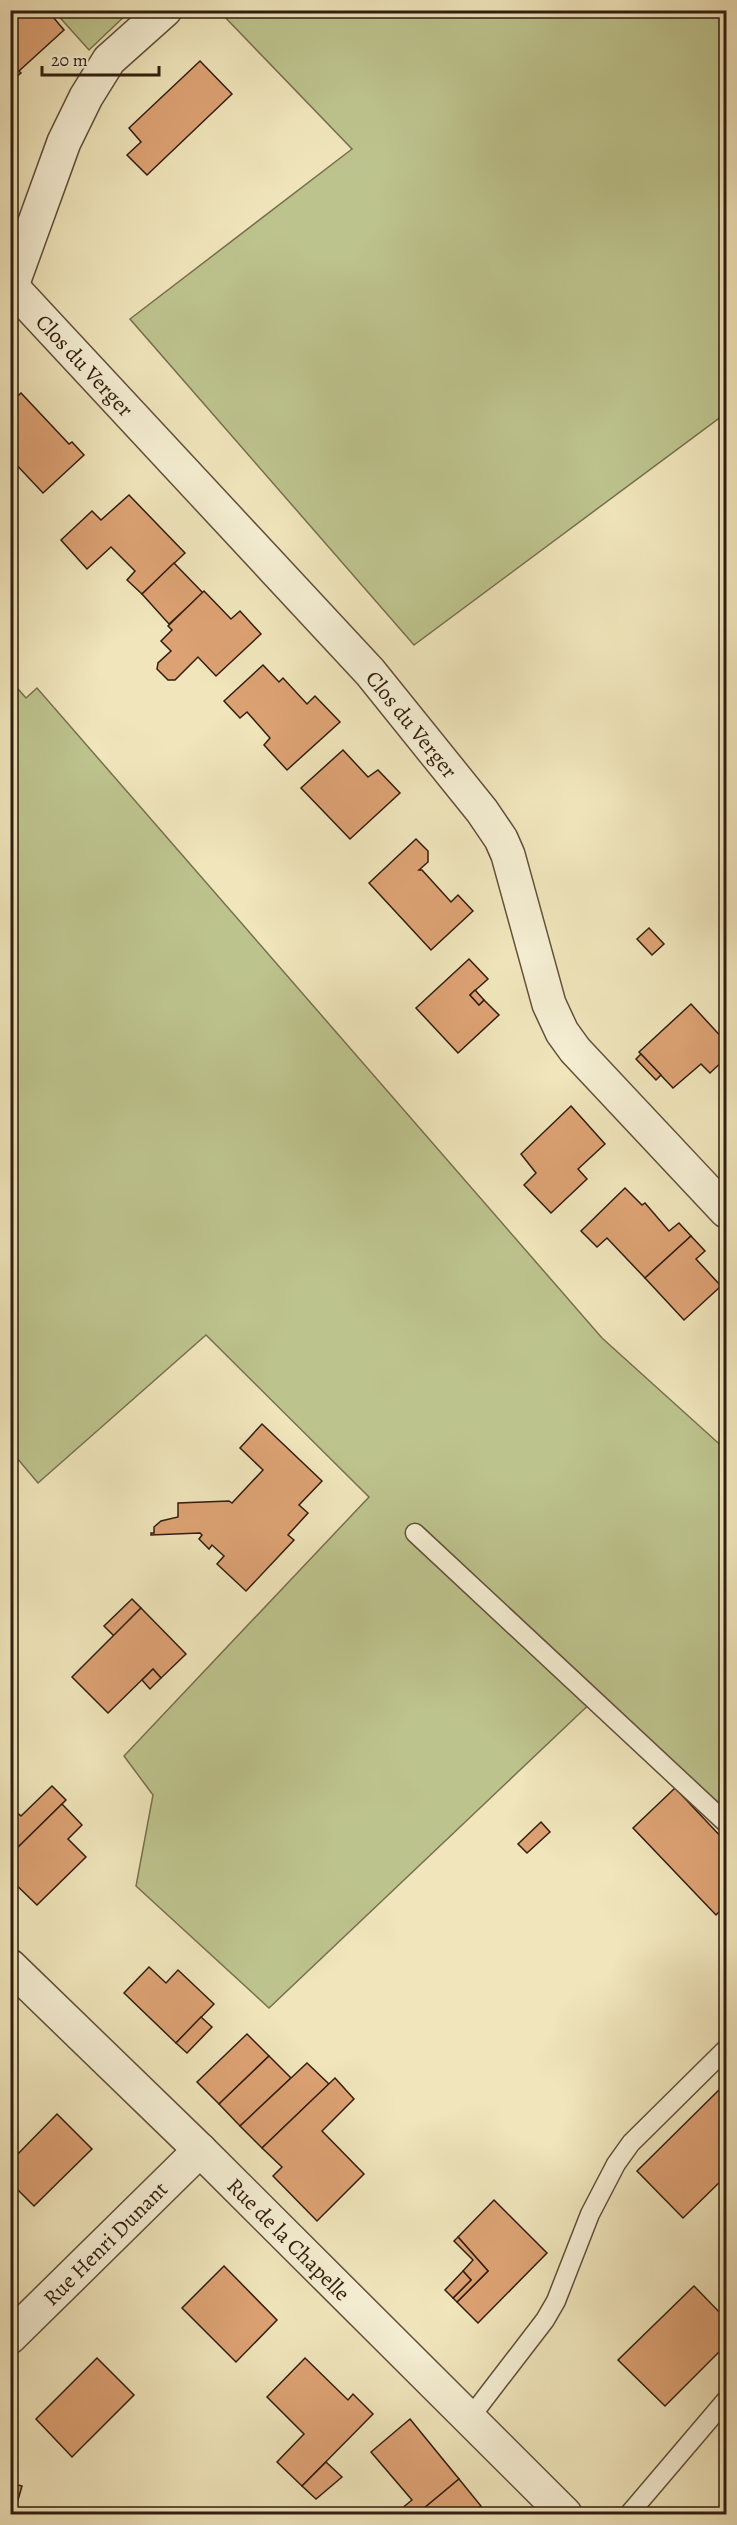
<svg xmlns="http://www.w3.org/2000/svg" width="737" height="2525" font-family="Alegreya,serif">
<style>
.green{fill:#bdc38d;stroke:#77704e;stroke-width:1.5}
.building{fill:#dda274;stroke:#311d0f;stroke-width:1.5}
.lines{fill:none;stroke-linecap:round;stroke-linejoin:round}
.service-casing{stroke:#614f3a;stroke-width:21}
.minor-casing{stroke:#614f3a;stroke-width:36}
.service{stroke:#f5eed3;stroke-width:18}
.minor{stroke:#f5eed3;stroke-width:33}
.labels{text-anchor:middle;stroke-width:5;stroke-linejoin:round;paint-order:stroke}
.street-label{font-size:22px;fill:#311d0f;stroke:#f5eed3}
</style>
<rect width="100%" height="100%" fill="#f0e5bb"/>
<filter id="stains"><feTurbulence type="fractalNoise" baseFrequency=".00333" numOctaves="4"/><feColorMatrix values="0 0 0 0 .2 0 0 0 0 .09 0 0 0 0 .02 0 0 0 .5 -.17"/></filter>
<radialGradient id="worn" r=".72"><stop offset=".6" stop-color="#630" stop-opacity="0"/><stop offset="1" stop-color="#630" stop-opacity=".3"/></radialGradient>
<g class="green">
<path d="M54 11H130L89 50Z"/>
<path d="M219 11H726V413L414 645 130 319 352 149Z"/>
<path d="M11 681 26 698 37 688 602 1338 726 1450V1811L598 1696 269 2008 136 1886 153 1795 124 1756 369 1497 206 1335 38 1483 11 1451Z"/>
</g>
<g class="building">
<path d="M10 10H47L64 30 19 71 21 73 10 82Z"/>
<path d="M200 61 232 94 147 175 127 155 141 142 129 128Z"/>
<path d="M21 393 69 444 72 442 84 455 43 493 10 458V403Z"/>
<path d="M129 495 185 553 142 594 127 580 135 571 111 547 87 569 61 540 92 511 101 520Z"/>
<path d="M174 563 203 593 169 624 142 594Z"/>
<path d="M204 591 231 619 240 611 261 634 216 676 198 657 175 680H168L157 669 158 663 171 651 161 641 172 630 168 626Z"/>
<path d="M263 665 279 682 283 678 307 704 315 696 340 722 287 770 264 745 270 738 247 712 240 718 224 701Z"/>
<path d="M343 750 368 777 378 770 400 793 350 839 301 788Z"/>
<path d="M416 839 428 851V862L419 870H422L451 902 458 895 473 911 431 950 369 883Z"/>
<path d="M649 928 664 944 652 955 637 939Z"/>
<path d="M469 959 488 979 470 995 479 1005 484 1000 499 1015 458 1053 416 1008Z"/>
<path d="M475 990 484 1000 479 1005 470 995Z"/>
<path d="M691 1004 726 1042V1058L710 1073 701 1064 673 1088 639 1052Z"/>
<path d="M641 1054 661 1075 656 1080 636 1059Z"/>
<path d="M571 1106 605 1144 578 1169 587 1179 551 1213 524 1185 536 1173 521 1154Z"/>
<path d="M625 1188 642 1205 645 1203 669 1231 679 1223 691 1236 645 1278 607 1238 597 1247 581 1231Z"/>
<path d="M691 1236 705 1251 696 1259 721 1286 684 1320 645 1278Z"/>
<path d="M262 1424 322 1481 299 1505 308 1513 288 1535 294 1540 246 1591 217 1564 224 1556 212 1545 209 1549 199 1539 202 1535 200 1533 151 1535V1533H154V1527L161 1521 178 1517V1503L229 1501 232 1503 263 1470 240 1448Z"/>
<path d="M132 1599 141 1608 114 1636 104 1626Z"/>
<path d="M141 1608 186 1654 161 1678 153 1669 108 1713 72 1677Z"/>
<path d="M153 1669 161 1678 150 1689 142 1680Z"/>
<path d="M52 1786 66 1800 10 1855V1806L21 1816Z"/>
<path d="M675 1788 726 1842V1905L716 1915 633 1828Z"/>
<path d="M62 1804 82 1825 68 1839 86 1857 37 1905 10 1879V1855Z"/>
<path d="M541 1822 550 1832 527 1853 518 1844Z"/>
<path d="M149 1967 166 1983 178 1970 214 2004 176 2043 124 1993Z"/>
<path d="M201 2017 212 2027 187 2053 176 2043Z"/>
<path d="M247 2034 269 2056 219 2104 197 2082Z"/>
<path d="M269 2056 291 2078 240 2126 219 2104Z"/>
<path d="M307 2063 329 2084 262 2148 240 2126Z"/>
<path d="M335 2078 354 2099 322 2131 364 2174 317 2221 273 2176 282 2167 262 2148Z"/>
<path d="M726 2083V2176L683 2218 637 2171Z"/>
<path d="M57 2114 92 2149 34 2206 10 2182V2162Z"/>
<path d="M494 2200 547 2253 478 2323 457 2302 488 2271 458 2237Z"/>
<path d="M458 2237 488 2271 457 2302 453 2298 471 2280 463 2271 473 2260 454 2241Z"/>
<path d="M224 2266 277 2320 236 2362 182 2308Z"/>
<path d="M463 2271 471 2280 453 2298 445 2290Z"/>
<path d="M694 2286 726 2319V2345L665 2406 618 2360Z"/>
<path d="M97 2358 134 2395 72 2457 36 2419Z"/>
<path d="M305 2358 348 2400 353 2394 373 2414 302 2486 277 2462 304 2434 267 2397Z"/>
<path d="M410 2419 459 2479 417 2514H395L412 2500 371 2452Z"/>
<path d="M326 2462 342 2477 316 2499 302 2486Z"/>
<path d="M459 2479 481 2506 470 2514H417Z"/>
<path d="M10 2483 22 2486 14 2514H10Z"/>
</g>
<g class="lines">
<defs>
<g id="service">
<path d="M415 1533 726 1823"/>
<path d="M469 2419 545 2320 556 2301 590 2214 616 2164 631 2143 726 2049"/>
<path d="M629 2514 726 2400"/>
</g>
<g id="minor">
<path d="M13 288 370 672 482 811 501 839 508 855 549 1004 562 1032 575 1050 726 1211"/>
<path d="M10 291 64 142 86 97 109 60 165 10"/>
<path d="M10 1966 200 2150 565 2514"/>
<path d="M10 2337 200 2150"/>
</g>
</defs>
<use href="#service" class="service-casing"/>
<use href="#minor" class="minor-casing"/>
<use href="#service" class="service"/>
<use href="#minor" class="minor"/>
</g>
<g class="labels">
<g class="street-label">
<text transform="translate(85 365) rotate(47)" y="8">Clos du Verger</text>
<text transform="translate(412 724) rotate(51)" y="8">Clos du Verger</text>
<text transform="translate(289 2239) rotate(45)" y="8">Rue de la Chapelle</text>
<text transform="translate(105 2243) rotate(-45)" y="8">Rue Henri Dunant</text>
</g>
</g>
<rect width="737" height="2525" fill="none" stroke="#f0e5bb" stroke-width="36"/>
<rect x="12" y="12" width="713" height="2501" fill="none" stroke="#311d0f" stroke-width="3"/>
<rect x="18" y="18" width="701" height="2489" fill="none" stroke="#311d0f" stroke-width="1.5"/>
<path d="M42 66v9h117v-9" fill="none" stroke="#311d0f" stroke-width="3"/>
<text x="51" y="66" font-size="18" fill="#311d0f" stroke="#f5eed3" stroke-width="4.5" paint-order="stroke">20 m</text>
<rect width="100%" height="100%" filter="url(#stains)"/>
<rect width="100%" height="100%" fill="url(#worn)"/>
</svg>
